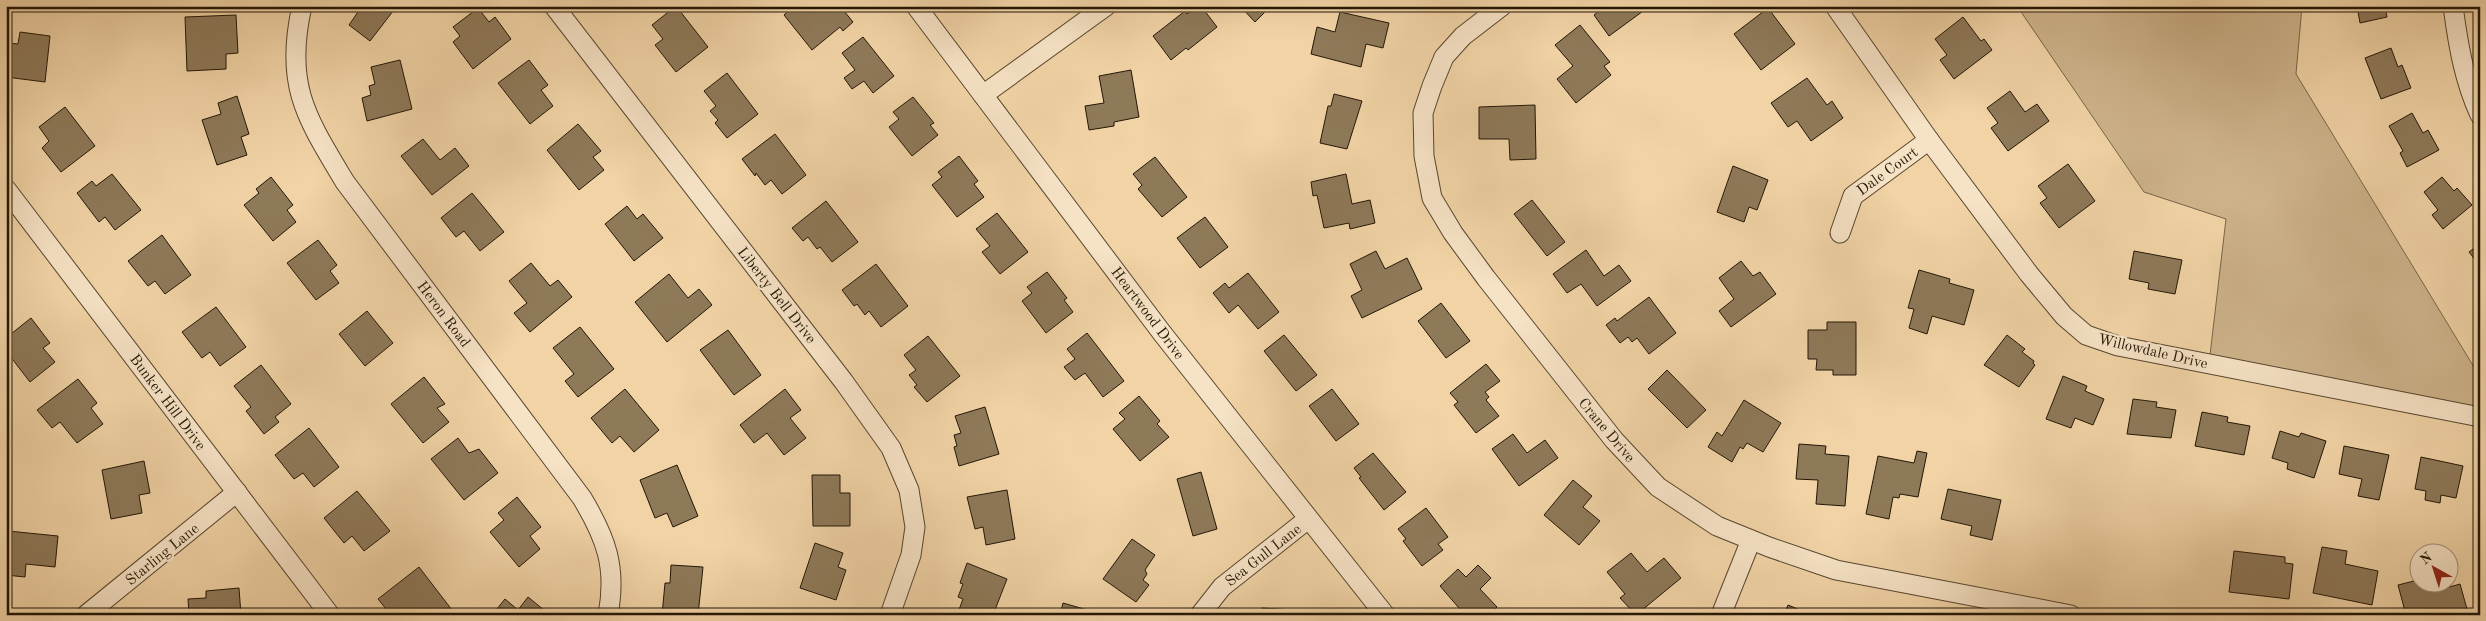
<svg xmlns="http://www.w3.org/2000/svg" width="2486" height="621" font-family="'Old Standard TT',serif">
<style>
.green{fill:#ceb38b;stroke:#786548}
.building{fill:#8e7959;stroke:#231706}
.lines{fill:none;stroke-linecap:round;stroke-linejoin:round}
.street-casing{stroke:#56462e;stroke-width:21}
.street{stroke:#f6e2c5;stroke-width:19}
.labels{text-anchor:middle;stroke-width:4.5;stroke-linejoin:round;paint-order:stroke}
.street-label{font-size:15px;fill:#231706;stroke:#f6e2c5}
</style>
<rect width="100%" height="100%" fill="#f1d3a6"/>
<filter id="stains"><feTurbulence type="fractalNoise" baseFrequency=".004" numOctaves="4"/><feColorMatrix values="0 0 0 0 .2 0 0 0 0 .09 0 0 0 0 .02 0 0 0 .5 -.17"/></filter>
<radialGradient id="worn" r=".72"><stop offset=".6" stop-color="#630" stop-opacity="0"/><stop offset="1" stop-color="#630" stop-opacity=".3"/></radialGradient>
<path class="green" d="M2017 6H2302L2296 74 2480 377V415L2210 355 2226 219 2144 192Z"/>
<g class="building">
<path d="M6 6H18V9L6 11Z"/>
<path d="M356 6H397L370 41 349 25 360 9Z"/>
<path d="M676 6 708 47 676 72 655 45 663 39 652 25Z"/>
<path d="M794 6H818L822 12 826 8 829 12 836 6H840L853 22 843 31 840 27 812 50 784 15Z"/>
<path d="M1197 6H1201L1217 27 1188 50 1186 48 1171 60 1153 36 1185 11 1187 14Z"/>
<path d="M1240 6H1271L1255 22Z"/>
<path d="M1606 6H1650L1609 36 1594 15Z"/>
<path d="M2357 6H2385L2387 17 2360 23Z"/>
<path d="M478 8 489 22 495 17 511 39 473 69 453 42 460 36 453 27Z"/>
<path d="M1768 8 1795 44 1761 70 1734 34Z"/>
<path d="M1340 12 1389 23 1383 48 1366 44 1361 67 1311 54 1317 27 1335 32Z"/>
<path d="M236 15 238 53 226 54V69L187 71 185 17Z"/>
<path d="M1963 17 1981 41 1984 39 1992 50 1954 79 1940 60 1947 55 1935 39Z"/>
<path d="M1580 25 1610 62 1604 66 1611 75 1576 103 1557 79 1573 66 1555 45Z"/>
<path d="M20 32 50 36 45 82 6 77 9 43 18 44Z"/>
<path d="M863 37 894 76 873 93 864 81 852 89 844 78 855 70 842 53Z"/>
<path d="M2391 48 2398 67 2402 65 2411 88 2381 99 2365 58Z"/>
<path d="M400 60 412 109 367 121 362 98 371 95 369 86 375 84 371 67Z"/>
<path d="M529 60 548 85 541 90 553 106 530 124 498 83Z"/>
<path d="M1131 70 1139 117 1114 122V126L1089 130 1085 106 1104 103 1099 76Z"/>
<path d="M727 73 758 114 727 138 715 123 718 120 710 111 716 106 704 91Z"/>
<path d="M1807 78 1827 105 1832 101 1843 118 1811 141 1797 121 1788 127 1771 103Z"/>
<path d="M2010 91 2025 112 2037 104 2049 121 2008 151 1991 128 1998 123 1987 108Z"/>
<path d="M1334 94 1362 101 1347 149 1320 143 1328 106H1331Z"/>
<path d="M237 96 249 134 241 137 247 155 217 165 202 120 221 114 218 103Z"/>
<path d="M913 97 934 123 930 125 938 135 912 156 889 127 899 119 893 112Z"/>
<path d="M1535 105 1536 159 1510 160 1509 139H1479V107Z"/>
<path d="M65 107 95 146 61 172 42 148 49 141 39 127Z"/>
<path d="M2412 113 2423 133 2428 130 2439 150 2407 167 2400 153 2403 151 2389 126Z"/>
<path d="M578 124 601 151 593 157 604 170 579 190 547 150Z"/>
<path d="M775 134 806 175 782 194 771 180 765 185 756 173 755 176 742 159Z"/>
<path d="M423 139 440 160 455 148 469 166 432 195 401 156Z"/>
<path d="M959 156 978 181 974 184 984 197 957 217 932 185 942 177 938 172Z"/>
<path d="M1155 157 1187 197 1162 217 1138 189 1142 185 1133 174Z"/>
<path d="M2068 164 2095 201 2059 228 2040 203 2047 198 2038 186Z"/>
<path d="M1733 166 1768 180 1757 210 1749 207 1744 222 1717 212Z"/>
<path d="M112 174 141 210 115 230 105 217 99 222 77 193 92 181 96 186Z"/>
<path d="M1346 174 1352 204 1370 200 1375 223 1350 229 1349 223 1324 228 1317 195 1313 196 1311 182Z"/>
<path d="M271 177 293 205 287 210 296 222 273 241 244 205 259 193 256 189Z"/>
<path d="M2442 177 2454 191 2457 188 2472 205 2443 229 2432 215 2438 210 2424 192Z"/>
<path d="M472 193 504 232 480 251 464 231 456 237 441 218Z"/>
<path d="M1532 200 1565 242 1547 256 1514 214Z"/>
<path d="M826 201 858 242 832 262 820 247 817 249 808 237 803 241 792 228Z"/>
<path d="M627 206 637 219 643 214 663 238 634 261 605 224Z"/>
<path d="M997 213 1028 252 1000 274 982 252 990 246 976 229Z"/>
<path d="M1205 217 1228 247 1200 268 1177 238Z"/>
<path d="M162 235 191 275 165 294 155 281 148 286 128 261Z"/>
<path d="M318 240 337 265 330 271 339 283 316 300 287 263Z"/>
<path d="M2480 244V266L2469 252Z"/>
<path d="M1586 250 1604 276 1619 265 1631 281 1597 306 1581 284 1567 293 1553 274Z"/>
<path d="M1376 251 1385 269 1407 258 1422 289 1362 318 1351 296 1362 290 1350 264Z"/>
<path d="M2134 251 2182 260 2175 294 2148 289 2149 283 2129 279Z"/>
<path d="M1741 261 1753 276 1760 272 1776 294 1731 327 1719 311 1734 299 1719 278Z"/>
<path d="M531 263 550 286 558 280 572 297 530 332 514 313 527 303 509 281Z"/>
<path d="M876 264 908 306 881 327 869 311 865 315 857 304 854 306 842 290Z"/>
<path d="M1919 270 1950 279 1949 283 1974 290 1964 325 1932 316 1927 334 1909 328 1914 309 1908 308Z"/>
<path d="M1047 272 1067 298 1064 300 1073 312 1046 333 1022 301 1032 293 1027 287Z"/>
<path d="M1248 273 1279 312 1258 329 1238 305 1229 313 1213 293 1225 283 1229 288Z"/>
<path d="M669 274 688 298 699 289 712 305 667 342 635 302Z"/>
<path d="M1649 297 1676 333 1649 354 1637 338 1632 342 1628 337 1620 343 1606 325 1615 318 1617 321Z"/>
<path d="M1441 303 1470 341 1446 358 1418 321Z"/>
<path d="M216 307 246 347 220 366 210 352 202 358 182 332Z"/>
<path d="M367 311 393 343 365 366 339 334Z"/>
<path d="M31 318 50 343 43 348 55 362 30 382 6 351V338Z"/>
<path d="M1827 322H1856V375H1833V370H1816L1817 359H1808V330H1827Z"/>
<path d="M580 327 614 369 578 397 565 381 574 374 553 348Z"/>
<path d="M728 330 761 375 734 395 700 350Z"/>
<path d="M1087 333 1124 381 1103 397 1085 373 1075 380 1064 367 1075 359 1067 349Z"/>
<path d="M1284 335 1317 375 1296 391 1264 351Z"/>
<path d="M2007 335 2025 349 2022 352 2034 361 2033 363 2035 365 2019 387 1984 365Z"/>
<path d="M928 336 960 376 927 402 914 387 917 385 909 375 916 370 904 355Z"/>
<path d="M1486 364 1500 381 1485 392 1489 397 1486 400 1499 416 1476 433 1454 405 1458 402 1450 393Z"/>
<path d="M261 365 291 404 275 417 279 422 264 434 246 411 251 407 234 386Z"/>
<path d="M1667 370 1706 410 1687 428 1648 389Z"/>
<path d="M2063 376 2087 386 2085 391 2104 399 2093 425 2075 418 2071 428 2046 419Z"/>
<path d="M424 377 445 404 437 408 449 422 423 443 391 404Z"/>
<path d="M78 379 97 403 91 408 103 424 77 443 60 422 52 428 37 410Z"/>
<path d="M625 389 659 430 634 452 620 436 612 443 591 418Z"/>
<path d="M785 389 801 410 790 418 806 438 784 455 767 433 754 443 740 425Z"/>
<path d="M1332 389 1359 424 1336 441 1309 406Z"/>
<path d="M1139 396 1160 421 1157 424 1169 437 1140 461 1113 429 1125 419 1119 413Z"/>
<path d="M2133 399 2157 402 2156 407 2176 410 2171 438 2127 434Z"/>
<path d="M1744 400 1781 423 1763 452 1747 443 1743 449 1740 447 1732 462 1708 447 1717 432 1722 436Z"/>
<path d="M985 407 999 454 959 466 954 447 957 446 954 435 961 433 955 416Z"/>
<path d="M2202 412 2228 417 2227 422 2250 426 2244 455 2195 446Z"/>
<path d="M309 428 339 467 314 487 303 473 294 479 275 455Z"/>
<path d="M2280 431 2299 437 2301 433 2326 441 2314 478 2287 469 2288 463 2272 458Z"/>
<path d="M1513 434 1527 453 1545 440 1558 458 1519 486 1492 449Z"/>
<path d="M458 438 469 453 479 449 498 473 464 500 431 459Z"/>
<path d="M1799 444 1826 446 1825 454 1849 456 1845 506 1816 504 1818 480 1796 479Z"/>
<path d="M2344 446 2389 455 2379 500 2358 496 2362 479 2339 474Z"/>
<path d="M1917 451 1927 453 1918 497 1900 494 1899 498 1893 497 1889 519 1866 514 1878 456 1914 463Z"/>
<path d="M1373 453 1406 492 1384 510 1359 478 1361 477 1354 468Z"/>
<path d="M2421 457 2463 466 2456 498 2441 495 2440 503 2425 500 2426 491 2415 489Z"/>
<path d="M144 461 150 493 139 495 142 513 111 519 102 470Z"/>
<path d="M677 465 698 516 673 527 667 513 655 518 640 480Z"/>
<path d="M1201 472 1217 529 1193 536 1177 479Z"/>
<path d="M812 475H840V493H850V526H813Z"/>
<path d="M1573 480 1592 496 1583 507 1600 521 1579 545 1544 515Z"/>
<path d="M1948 489 2001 500 1992 540 1970 535 1972 526 1941 519Z"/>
<path d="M1007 490 1015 539 986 545 983 527 975 529 967 497Z"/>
<path d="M357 491 390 531 364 551 352 536 344 543 324 518Z"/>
<path d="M517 497 541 527 530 536 540 549 519 567 490 532 504 520 498 513Z"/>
<path d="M1426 508 1448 537 1438 544 1443 550 1422 566 1403 541 1406 539 1398 529Z"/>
<path d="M8 531 58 536 55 567 26 564 25 577 6 575Z"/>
<path d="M1132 539 1155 555 1145 570 1147 574 1143 580 1149 585 1136 602 1103 579Z"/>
<path d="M815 543 843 553 838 567 846 570 836 600 800 588Z"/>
<path d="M2322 547 2347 551 2345 564 2378 571 2372 605 2313 593Z"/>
<path d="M2234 551 2285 557V563L2293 564 2289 599 2229 592Z"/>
<path d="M1631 553 1647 572 1664 558 1681 578 1636 615 1620 598 1625 594 1607 572Z"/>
<path d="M967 563 1007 579 993 615H957L963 599 958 597 963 584 960 583Z"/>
<path d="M671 565 703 567 698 615H662L665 583H670Z"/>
<path d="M1478 565 1491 578 1480 589 1497 607 1489 615H1465L1440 586 1458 569 1466 577Z"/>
<path d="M419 567 452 610 445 615H391L378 599Z"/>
<path d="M2418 580V584H2433L2435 591 2460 584 2467 609 2444 615H2406L2398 585Z"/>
<path d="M239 588 241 615H189L188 599 206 598V591Z"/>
<path d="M528 597 550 615H492L505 599 518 610Z"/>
<path d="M1063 603 1105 615H1060Z"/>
<path d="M1788 605 1812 615H1784Z"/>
<path d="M1262 608 1293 610V615H1261Z"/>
</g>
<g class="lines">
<defs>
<g id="street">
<path d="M302 6C284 85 306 117 345 182L582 498C606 538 617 567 608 615"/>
<path d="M554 6 844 382 891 448 909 490 915 527 911 555 890 615"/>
<path d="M916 6 1162 333 1385 615"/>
<path d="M1502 6 1463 36 1444 57 1432 86 1423 113 1424 156 1432 198 1453 233 1486 278 1614 440 1658 487 1717 526 1769 547 1836 570 2071 615"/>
<path d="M1835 6 1929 140 2029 274 2064 316 2086 335 2118 346 2480 417"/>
<path d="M2453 6C2458 44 2464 80 2480 115"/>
<path d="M983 95 1106 6"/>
<path d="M6 189 330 615"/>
<path d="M1840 233 1853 196 1929 140"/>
<path d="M86 615 237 492"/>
<path d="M1200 615 1222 587 1308 519"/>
<path d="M1721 615 1751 540"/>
</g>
</defs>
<use href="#street" class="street-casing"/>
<use href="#street" class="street"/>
</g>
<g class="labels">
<g class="street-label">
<text transform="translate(1887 171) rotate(-36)" y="5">Dale Court</text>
<text transform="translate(777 295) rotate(52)" y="5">Liberty Bell Drive</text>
<text transform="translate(1148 313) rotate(53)" y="5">Heartwood Drive</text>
<text transform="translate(444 314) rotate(53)" y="5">Heron Road</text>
<text transform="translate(2153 351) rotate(13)" y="5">Willowdale Drive</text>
<text transform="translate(168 402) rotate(53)" y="5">Bunker Hill Drive</text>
<text transform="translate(1607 430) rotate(50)" y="5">Crane Drive</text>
<text transform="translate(162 554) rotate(-39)" y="5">Starling Lane</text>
<text transform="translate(1263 555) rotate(-38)" y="5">Sea Gull Lane</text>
</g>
</g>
<rect width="2486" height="621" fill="none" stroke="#f1d3a6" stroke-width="25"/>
<rect x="8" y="8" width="2471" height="606" fill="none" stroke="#231706" stroke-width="2.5"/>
<rect x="12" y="12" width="2461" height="596" fill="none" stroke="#231706"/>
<g transform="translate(2434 568) rotate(321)"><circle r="24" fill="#f6e2c5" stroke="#a29179"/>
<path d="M0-4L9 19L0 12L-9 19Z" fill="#8f2418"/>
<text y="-8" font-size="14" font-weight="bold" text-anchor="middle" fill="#231706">N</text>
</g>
<rect width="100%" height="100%" filter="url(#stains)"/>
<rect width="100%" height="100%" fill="url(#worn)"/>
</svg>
